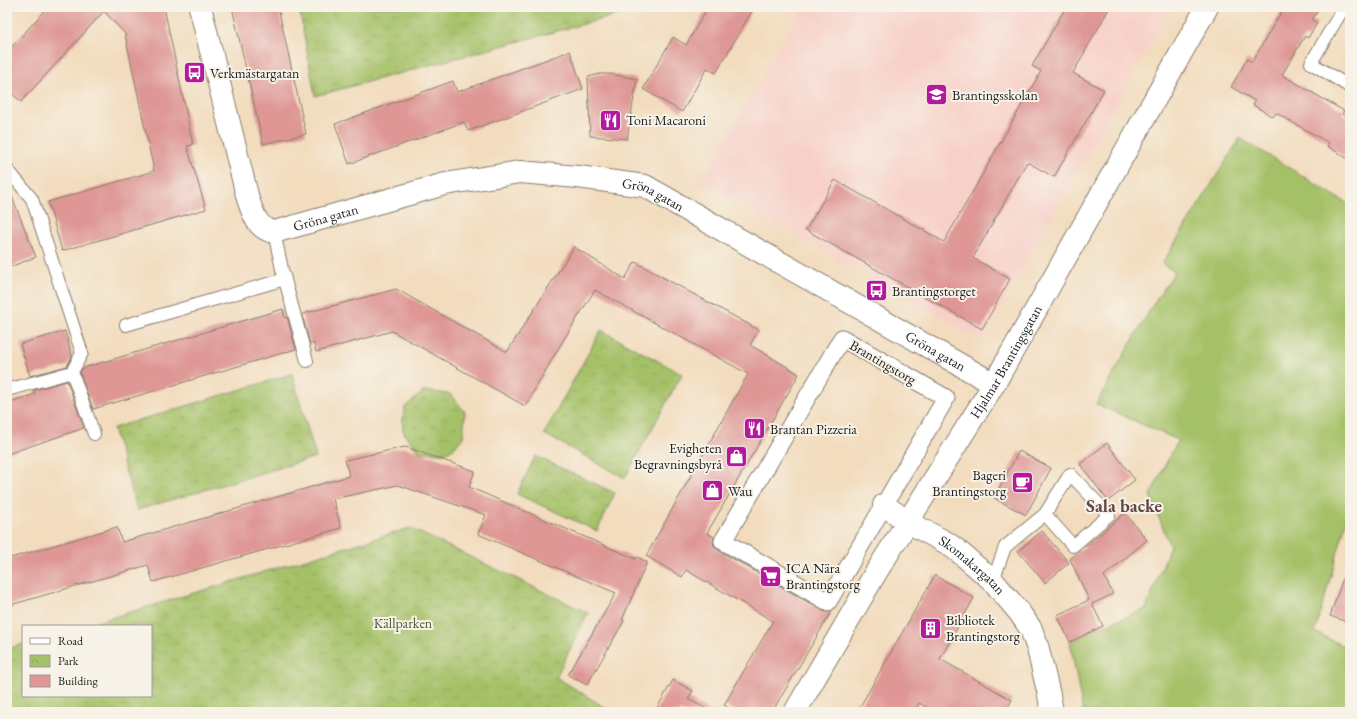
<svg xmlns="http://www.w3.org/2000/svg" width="1357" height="719" font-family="'EB Garamond',serif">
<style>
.built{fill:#f7d1c9}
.grass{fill:#a5c168;stroke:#606e42}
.park{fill:url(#park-crowns);stroke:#606e42}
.building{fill:#de9795}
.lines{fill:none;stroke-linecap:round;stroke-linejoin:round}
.service-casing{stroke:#877c6c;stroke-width:14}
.pedestrian-casing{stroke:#877c6c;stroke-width:19}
.minor-casing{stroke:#877c6c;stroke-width:24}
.service{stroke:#fff;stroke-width:12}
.pedestrian{stroke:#fff;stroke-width:17}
.minor{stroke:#fff;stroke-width:22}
.labels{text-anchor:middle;stroke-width:4;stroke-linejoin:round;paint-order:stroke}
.poi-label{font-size:14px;fill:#1c1c1c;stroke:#f7f3e8;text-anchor:start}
.street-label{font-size:14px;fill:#1c1c1c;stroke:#f7f3e8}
.park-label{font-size:14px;fill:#4c5637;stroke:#f7f3e8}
.district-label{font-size:18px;font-weight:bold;fill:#604746;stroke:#f7f3e8}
</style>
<defs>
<pattern id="park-crowns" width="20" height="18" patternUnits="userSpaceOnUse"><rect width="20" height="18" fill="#a5c168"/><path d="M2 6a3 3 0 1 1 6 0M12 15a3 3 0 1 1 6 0" fill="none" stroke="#8da55a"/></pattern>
</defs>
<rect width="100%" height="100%" fill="#f7f3e8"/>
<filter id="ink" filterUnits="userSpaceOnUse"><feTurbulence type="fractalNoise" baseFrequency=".025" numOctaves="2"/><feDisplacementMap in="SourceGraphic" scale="8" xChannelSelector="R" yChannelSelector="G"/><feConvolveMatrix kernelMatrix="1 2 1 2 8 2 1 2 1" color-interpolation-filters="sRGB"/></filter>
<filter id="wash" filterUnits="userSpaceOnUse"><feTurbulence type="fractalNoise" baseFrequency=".012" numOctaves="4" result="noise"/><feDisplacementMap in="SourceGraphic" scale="16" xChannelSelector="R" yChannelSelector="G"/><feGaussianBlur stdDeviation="0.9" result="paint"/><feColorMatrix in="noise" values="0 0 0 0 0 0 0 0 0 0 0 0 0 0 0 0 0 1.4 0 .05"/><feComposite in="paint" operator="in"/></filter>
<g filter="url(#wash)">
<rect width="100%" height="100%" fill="#f2dcbd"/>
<path class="built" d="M803 7H1171L982 340 700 182Z"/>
<path class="grass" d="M1240 138 1350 205V509L1315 632 1350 649V712H1083L1070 642 1103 626 1146 609 1170 546 1150 495 1178 440 1096 404 1154 303 1175 272 1162 264Z"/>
<g class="park">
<path d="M299 7H647L315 96Z"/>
<path d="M601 330 682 374 625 478 544 434Z"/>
<path d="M292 374 316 457 137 510 113 428Z"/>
<path d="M424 391 450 394 465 412 463 437 454 448 444 453 419 452C402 431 400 434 405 407Z"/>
<path d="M535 456 615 493 597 531 517 494Z"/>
<path d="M410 528 588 613 556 677 612 712H7V649L23 644V696H151V626H84Z"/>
</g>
<g id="blocks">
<g class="building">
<path d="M48 7H164L193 145 187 146 206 209 62 251 48 202 154 171 125 34 104 11 21 102 7 89V52Z"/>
<path d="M232 7H278L306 134 263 144Z"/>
<path d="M708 7H754L716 73 707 68 682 112 643 89 673 37 686 45Z"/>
<path d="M1066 7H1110L1073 73 1104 90 1054 177 1027 162 973 258 1010 279 982 329 806 230 835 180 944 242 1041 71 1032 66Z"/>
<path d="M1284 7H1320L1312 20 1317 23 1308 38 1305 36 1282 75 1344 111 1342 114 1350 119V160L1327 146 1329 143 1276 113 1273 117 1253 105 1255 101 1231 87 1247 59 1252 62Z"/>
<path d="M570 51 583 89 468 131 464 122 349 164 335 124 453 81 457 92Z"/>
<path d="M600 74H611L637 79 627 139 590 136 588 77Z"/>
<path d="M7 187H8L36 257 7 268Z"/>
<path d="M574 247 625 279 635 262 759 330 750 345 799 374 707 533 714 537 713 541 714 546 718 550 823 611 828 612 832 611 772 712H735L724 705 773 621 686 570 682 577 646 556 748 374 595 290 564 339 525 406 392 331 316 352 314 343 310 344 302 314 396 289 507 352Z"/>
<path d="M283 309 285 318 287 317 296 349 93 409 80 373 83 368Z"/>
<path d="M65 331 72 356 67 366 30 376 20 344Z"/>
<path d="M67 381 84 428 7 454V403L35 394 34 390Z"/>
<path d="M1107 443 1135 480 1108 501 1080 464Z"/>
<path d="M405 447 475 471 469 487 636 559 637 557 647 562 622 620 624 621 587 685 568 675 616 593 478 534 486 515 398 485 333 499 341 528 153 582 148 565 7 606V559L117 527 122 542 349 476 345 460Z"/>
<path d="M1019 451 1051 468 1026 515 994 498Z"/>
<path d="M1125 513 1147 540 1104 576 1113 594 1092 604 1103 626 1070 642 1057 615 1089 600 1070 559Z"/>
<path d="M1042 531 1069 563 1045 583 1018 551Z"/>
<path d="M1347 566 1350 567V623L1330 616Z"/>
<path d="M935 575 974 598 940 659 1012 700 1005 712H935L919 703 914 712H857Z"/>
<path d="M673 680 693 691 688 699 712 712H655Z"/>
</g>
</g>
</g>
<g filter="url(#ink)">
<use href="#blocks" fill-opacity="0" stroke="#877c6c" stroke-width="1"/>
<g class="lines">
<defs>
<g id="service">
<path d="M1344 7 1311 63 1350 87"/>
<path d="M7 169 32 199 82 353 72 372 94 434"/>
<path d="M274 232 282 269 307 361"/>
<path d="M126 325 285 279"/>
<path d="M7 390 72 372"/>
<path d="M993 581 1005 547 1045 514 1070 474 1109 515 1073 546 1045 514"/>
</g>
<path id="pedestrian" d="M842 338 946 398 828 602 723 541Z"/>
<g id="minor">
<path id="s1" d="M200 7 248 199C253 213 257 229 274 232L445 184 520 172 578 177 645 186 994 384"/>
<path id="s2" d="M884 505 908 522 947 543 958 551 993 581 1019 612 1031 629 1038 649 1049 695 1052 712"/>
<path id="s3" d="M795 712 875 574 994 384 1207 7"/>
</g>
</defs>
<use href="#service" class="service-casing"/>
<use href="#pedestrian" class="pedestrian-casing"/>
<use href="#minor" class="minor-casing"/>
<use href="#service" class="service"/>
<use href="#pedestrian" class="pedestrian"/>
<use href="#minor" class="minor"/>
</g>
</g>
<defs>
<symbol id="bus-square" viewBox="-11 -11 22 22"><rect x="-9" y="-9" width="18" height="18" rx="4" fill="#b5179e" stroke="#f7f3e8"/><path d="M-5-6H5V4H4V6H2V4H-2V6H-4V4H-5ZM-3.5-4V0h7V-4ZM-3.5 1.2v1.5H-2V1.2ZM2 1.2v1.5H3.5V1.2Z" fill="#fff"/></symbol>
<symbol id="school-square" viewBox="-11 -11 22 22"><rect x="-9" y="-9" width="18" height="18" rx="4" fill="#b5179e" stroke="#f7f3e8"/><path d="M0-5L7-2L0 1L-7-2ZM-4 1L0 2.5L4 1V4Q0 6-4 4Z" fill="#fff"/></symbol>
<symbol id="restaurant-square" viewBox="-11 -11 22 22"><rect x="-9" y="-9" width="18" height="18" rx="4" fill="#b5179e" stroke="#f7f3e8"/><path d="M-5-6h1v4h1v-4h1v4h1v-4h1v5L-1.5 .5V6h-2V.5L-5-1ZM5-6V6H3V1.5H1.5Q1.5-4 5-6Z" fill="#fff"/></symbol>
<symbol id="shop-square" viewBox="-11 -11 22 22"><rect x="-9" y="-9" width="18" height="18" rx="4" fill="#b5179e" stroke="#f7f3e8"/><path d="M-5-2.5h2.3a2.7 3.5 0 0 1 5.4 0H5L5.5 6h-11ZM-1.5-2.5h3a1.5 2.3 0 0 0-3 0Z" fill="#fff"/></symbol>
<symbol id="cafe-square" viewBox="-11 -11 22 22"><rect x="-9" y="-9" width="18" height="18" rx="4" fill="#b5179e" stroke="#f7f3e8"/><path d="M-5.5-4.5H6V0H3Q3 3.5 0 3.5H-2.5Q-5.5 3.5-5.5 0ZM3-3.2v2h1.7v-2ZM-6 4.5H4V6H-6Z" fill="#fff"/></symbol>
<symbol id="supermarket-square" viewBox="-11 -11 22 22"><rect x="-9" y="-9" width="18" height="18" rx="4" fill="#b5179e" stroke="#f7f3e8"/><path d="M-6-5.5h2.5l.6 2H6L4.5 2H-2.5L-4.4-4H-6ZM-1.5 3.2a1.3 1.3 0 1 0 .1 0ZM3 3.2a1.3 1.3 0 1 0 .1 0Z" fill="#fff"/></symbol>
<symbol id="building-square" viewBox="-11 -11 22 22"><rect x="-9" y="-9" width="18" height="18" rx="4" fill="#b5179e" stroke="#f7f3e8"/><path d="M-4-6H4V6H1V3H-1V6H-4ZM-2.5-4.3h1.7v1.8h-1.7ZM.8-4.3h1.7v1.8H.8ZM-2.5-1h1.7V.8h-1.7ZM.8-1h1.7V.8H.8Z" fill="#fff"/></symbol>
</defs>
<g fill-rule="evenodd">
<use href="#bus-square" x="182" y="60" width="25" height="25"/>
<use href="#school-square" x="924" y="82" width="25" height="25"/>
<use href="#restaurant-square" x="598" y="108" width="25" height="25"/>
<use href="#bus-square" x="864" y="278" width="25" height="25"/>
<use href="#restaurant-square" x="742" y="416" width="25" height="25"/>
<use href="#shop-square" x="724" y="444" width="25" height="25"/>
<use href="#cafe-square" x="1010" y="470" width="25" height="25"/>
<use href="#shop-square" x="700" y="478" width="25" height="25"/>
<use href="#supermarket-square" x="758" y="564" width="25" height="25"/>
<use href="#building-square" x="918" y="616" width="25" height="25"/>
</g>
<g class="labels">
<g class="poi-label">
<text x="210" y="78">Verkmästargatan</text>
<text x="952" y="100">Brantingsskolan</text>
<text x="626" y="125">Toni Macaroni</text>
<text x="892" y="296">Brantingstorget</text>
<text x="770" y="434">Brantan Pizzeria</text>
<text x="722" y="453" text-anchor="end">Evigheten<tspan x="722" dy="16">Begravningsbyrå</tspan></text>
<text x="1006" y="480" text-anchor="end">Bageri<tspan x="1006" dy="16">Brantingstorg</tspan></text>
<text x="728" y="496">Wau</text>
<text x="786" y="573">ICA Nära<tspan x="786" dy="16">Brantingstorg</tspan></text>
<text x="946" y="625">Bibliotek<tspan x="946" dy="16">Brantingstorg</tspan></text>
</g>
<g class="street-label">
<text dy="5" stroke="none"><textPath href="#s1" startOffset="632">Gröna gatan</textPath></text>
<text dy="5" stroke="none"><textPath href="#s1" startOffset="296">Gröna gatan</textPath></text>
<text dy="5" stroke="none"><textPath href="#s1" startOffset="956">Gröna gatan</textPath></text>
<text transform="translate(883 362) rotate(30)" y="5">Brantingstorg</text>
<text dy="5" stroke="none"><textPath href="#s3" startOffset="409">Hjalmar Brantingsgatan</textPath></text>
<text dy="5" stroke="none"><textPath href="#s2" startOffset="107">Skomakargatan</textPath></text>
</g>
<g class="park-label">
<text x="403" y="628">Källparken</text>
</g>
<g class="district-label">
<text x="1124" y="512">Sala backe</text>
</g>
</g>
<rect width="1357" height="719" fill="none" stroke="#f7f3e8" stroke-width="24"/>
<rect x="22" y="625" width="130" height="72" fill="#f7f3e8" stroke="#9f9d96"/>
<rect x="30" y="638" width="20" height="6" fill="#ffffff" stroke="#9f9d96"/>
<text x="58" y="645" font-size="12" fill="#1c1c1c">Road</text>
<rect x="30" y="655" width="20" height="12" fill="url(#park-crowns)" stroke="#9f9d96"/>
<text x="58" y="665" font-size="12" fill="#1c1c1c">Park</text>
<rect x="30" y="675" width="20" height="12" fill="#de9795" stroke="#9f9d96"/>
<text x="58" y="685" font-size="12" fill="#1c1c1c">Building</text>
</svg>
